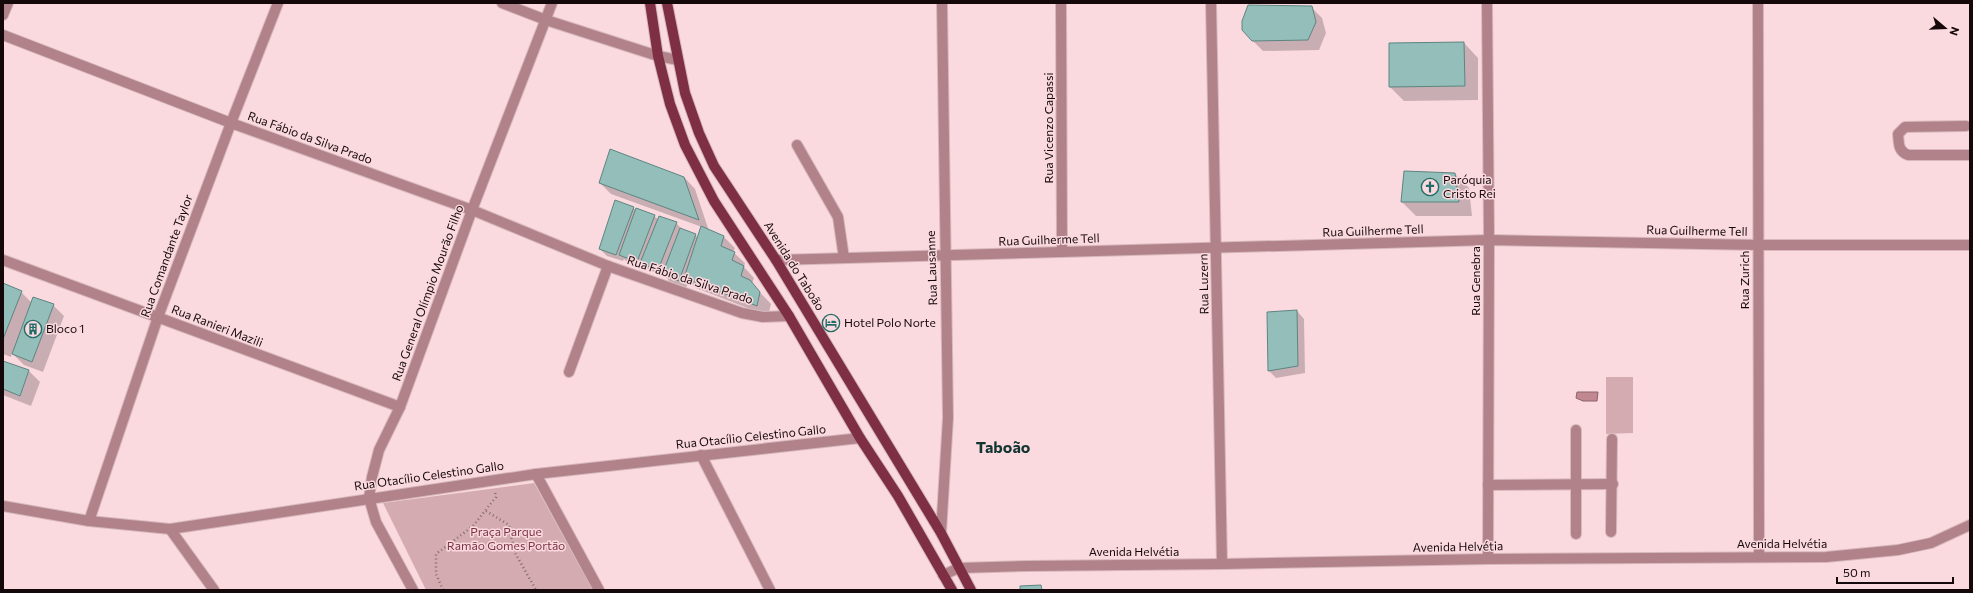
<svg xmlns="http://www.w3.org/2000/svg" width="1973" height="593" font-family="Commissioner,sans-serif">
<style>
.green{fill:#d5abb2}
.water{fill:#c18892;stroke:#8d626a}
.shadow{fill:#0003;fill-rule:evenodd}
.building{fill:#93beba;stroke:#5c8581}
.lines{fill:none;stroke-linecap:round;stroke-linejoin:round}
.minor-casing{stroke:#d6b8bd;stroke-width:12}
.major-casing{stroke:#d6b8bd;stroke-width:12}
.path{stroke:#826c70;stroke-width:2.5;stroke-dasharray:1 3;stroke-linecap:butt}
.minor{stroke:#b1828a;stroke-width:10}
.major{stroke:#7e2f43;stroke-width:10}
.labels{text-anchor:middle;stroke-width:3;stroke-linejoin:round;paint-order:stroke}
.street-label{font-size:12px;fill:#15080b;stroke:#fbdadf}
.poi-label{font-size:12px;fill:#15080b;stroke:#fbdadf;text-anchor:start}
.park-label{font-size:12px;fill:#7a3344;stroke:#fbdadf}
.district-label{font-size:16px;font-weight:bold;fill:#123532;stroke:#fbdadf}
</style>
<rect width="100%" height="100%" fill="#fbdadf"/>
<g class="green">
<path d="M1606 377H1633V433L1606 434Z"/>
<path d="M534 483 593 590H426L383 503Z"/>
</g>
<path class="water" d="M1577 392H1598L1597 401H1583L1576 398Z"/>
<g class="shadow">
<path d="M1311 7 1322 18 1326 33 1319 50 1263 51 1252 40Z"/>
<path d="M1464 43 1478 58V100L1404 101 1390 87Z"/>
<path d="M1455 174 1469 188 1472 216H1416L1402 202Z"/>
<path d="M684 177 695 189 709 231 724 237 735 248 733 252 745 263 744 267 754 278 752 284 771 304 768 316 696 288 689 281 686 288 670 282 665 276 649 270 645 267 644 268 627 262 624 259 623 261 607 256 600 249 633 208 636 210 654 216 659 220 676 223 683 230 698 237 702 227 611 194 600 183ZM627 257 642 263 641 265 627 259Z"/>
<path d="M3 284 21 292 32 303 53 305 64 316 43 372 24 365 12 353 11 357 3 354Z"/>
<path d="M1297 311 1304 319 1305 373 1276 378 1269 371 1268 313Z"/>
<path d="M3 362 29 371 40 382 31 406 3 395Z"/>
</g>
<g class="building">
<path d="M1248 5 1312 6 1316 22 1308 40 1252 41 1242 30V21Z"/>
<path d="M1464 42 1465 86 1389 87V43Z"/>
<path d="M610 149 684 177 699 220 599 183Z"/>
<path d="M1404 171 1455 173 1459 202H1401Z"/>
<path d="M615 200 634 207 616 255 599 249Z"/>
<path d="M636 208 655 215 637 262 619 255Z"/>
<path d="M659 216 677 222 658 270 640 263Z"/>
<path d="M701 226 724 236 721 246 735 252 732 260 744 266 741 276 750 280 760 292 757 306 684 278Z"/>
<path d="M680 228 696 234 679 281 662 275Z"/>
<path d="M3 283 22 291 3 339Z"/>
<path d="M33 297 54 304 32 362 12 354Z"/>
<path d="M1297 310 1298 366 1268 371 1267 312Z"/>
<path d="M3 361 29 370 20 396 3 389Z"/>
<path d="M1041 585 1042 590H1020V586Z"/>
</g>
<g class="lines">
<defs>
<g id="minor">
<path d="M502 3 546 20 658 56 678 60"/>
<path d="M1061 3 1062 252"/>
<path d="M1211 3 1222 564"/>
<path d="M1487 3 1489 240 1488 559"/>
<path d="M1758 3 1759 556"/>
<path d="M3 15 8 3"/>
<path d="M3 35 231 123 472 210 608 266 742 313 763 317 789 316"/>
<path d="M1966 126 1905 127 1898 134C1899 144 1898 151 1908 155H1970"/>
<path d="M797 145 838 217 844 258"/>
<path d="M3 260 400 407"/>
<path d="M776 260 1489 240 1758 245H1970"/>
<path d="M569 372 608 266"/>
<path d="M701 455 770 590"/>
<path d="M536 474 599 590"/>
<path d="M1488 485 1613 484"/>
<path d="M3 506 89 521 170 529 536 474 860 438"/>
<path d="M89 521 158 317 231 123 278 3"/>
<path d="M170 529 214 590"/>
<path d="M1611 532 1612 439"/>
<path d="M941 533 948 418 942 3"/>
<path d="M1576 534V430"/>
<path d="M943 575 959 568 1028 566 1222 564 1488 559 1826 557 1898 550 1931 543 1970 525"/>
<path d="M413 590 376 522 369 498 372 477 379 450 400 407 472 210 552 3"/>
</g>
<g id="major">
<path d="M650 3 658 56 670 104 685 145 714 201 789 316 860 438 898 496 952 590"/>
<path d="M667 3 685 93 699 133 714 166 776 260 941 533 971 590"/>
</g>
</defs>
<use href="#minor" class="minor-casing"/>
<use href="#major" class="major-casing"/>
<g class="path">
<path d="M486 511 509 525 514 551 536 590"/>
<path d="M443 590 436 574V554L473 526 496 497 495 492"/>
</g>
<use href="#minor" class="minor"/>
<use href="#major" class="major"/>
</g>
<defs>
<symbol id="church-ring" viewBox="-11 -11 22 22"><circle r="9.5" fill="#fbdadf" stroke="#236d68" stroke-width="1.5"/><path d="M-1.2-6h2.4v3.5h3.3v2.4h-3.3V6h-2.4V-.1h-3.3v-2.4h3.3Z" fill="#236d68"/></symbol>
<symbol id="hotel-ring" viewBox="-11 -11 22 22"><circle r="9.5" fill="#fbdadf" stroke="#236d68" stroke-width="1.5"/><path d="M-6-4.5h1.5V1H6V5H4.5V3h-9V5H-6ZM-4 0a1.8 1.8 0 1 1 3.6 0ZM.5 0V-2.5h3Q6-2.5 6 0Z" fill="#236d68"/></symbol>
<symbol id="building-ring" viewBox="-11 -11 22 22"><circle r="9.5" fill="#fbdadf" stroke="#236d68" stroke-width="1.5"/><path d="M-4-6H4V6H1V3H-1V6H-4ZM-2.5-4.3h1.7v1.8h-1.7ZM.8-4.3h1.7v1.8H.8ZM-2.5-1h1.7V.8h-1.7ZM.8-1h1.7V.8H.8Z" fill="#236d68"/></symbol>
</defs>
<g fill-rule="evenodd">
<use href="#church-ring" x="1420" y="177" width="20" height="20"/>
<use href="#hotel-ring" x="821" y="313" width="20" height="20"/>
<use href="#building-ring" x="23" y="319" width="20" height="20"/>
</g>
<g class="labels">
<g class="street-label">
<text transform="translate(1049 128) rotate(-90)" y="4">Rua Vicenzo Capassi</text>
<text transform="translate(310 138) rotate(20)" y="4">Rua Fábio da Silva Prado</text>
<text transform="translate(1373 231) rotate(-2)" y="4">Rua Guilherme Tell</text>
<text transform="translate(1697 231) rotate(1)" y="4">Rua Guilherme Tell</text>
<text transform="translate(1049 240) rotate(-2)" y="4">Rua Guilherme Tell</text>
<text transform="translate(167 256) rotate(-70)" y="4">Rua Comandante Taylor</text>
<text transform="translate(794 266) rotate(58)" y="4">Avenida do Taboão</text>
<text transform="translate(932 268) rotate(-92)" y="4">Rua Lausanne</text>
<text transform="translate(690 280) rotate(18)" y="4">Rua Fábio da Silva Prado</text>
<text transform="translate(1745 280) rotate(-90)" y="4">Rua Zurich</text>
<text transform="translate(1476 281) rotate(-90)" y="4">Rua Genebra</text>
<text transform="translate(1204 284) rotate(-91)" y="4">Rua Luzern</text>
<text transform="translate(428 293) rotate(-70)" y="4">Rua General Olímpio Mourão Filho</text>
<text transform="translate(217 326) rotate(21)" y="4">Rua Ranieri Mazili</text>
<text transform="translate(751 437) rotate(-6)" y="4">Rua Otacílio Celestino Gallo</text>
<text transform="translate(429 476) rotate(-8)" y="4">Rua Otacílio Celestino Gallo</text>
<text x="1782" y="548">Avenida Helvétia</text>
<text transform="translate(1458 547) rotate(-1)" y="4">Avenida Helvétia</text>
<text x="1134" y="556">Avenida Helvétia</text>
</g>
<g class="poi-label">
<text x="1443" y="184">Paróquia<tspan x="1443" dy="14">Cristo Rei</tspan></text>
<text x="844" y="327">Hotel Polo Norte</text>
<text x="46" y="333">Bloco 1</text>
</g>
<g class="park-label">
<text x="506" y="536">Praça Parque<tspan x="506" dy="14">Ramão Gomes Portão</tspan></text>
</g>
<g class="district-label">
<text x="1003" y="453">Taboão</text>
</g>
</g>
<rect width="1973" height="593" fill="none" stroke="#15080b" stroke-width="8"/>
<g transform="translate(1945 28) rotate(109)" stroke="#fbdadf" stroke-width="3" paint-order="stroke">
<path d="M0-3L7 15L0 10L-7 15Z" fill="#15080b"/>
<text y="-6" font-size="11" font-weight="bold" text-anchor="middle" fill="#15080b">N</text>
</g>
<path d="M1837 577v6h116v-6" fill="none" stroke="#15080b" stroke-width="2"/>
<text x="1843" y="577" font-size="12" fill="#15080b" stroke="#fbdadf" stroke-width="3" paint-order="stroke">50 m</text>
</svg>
